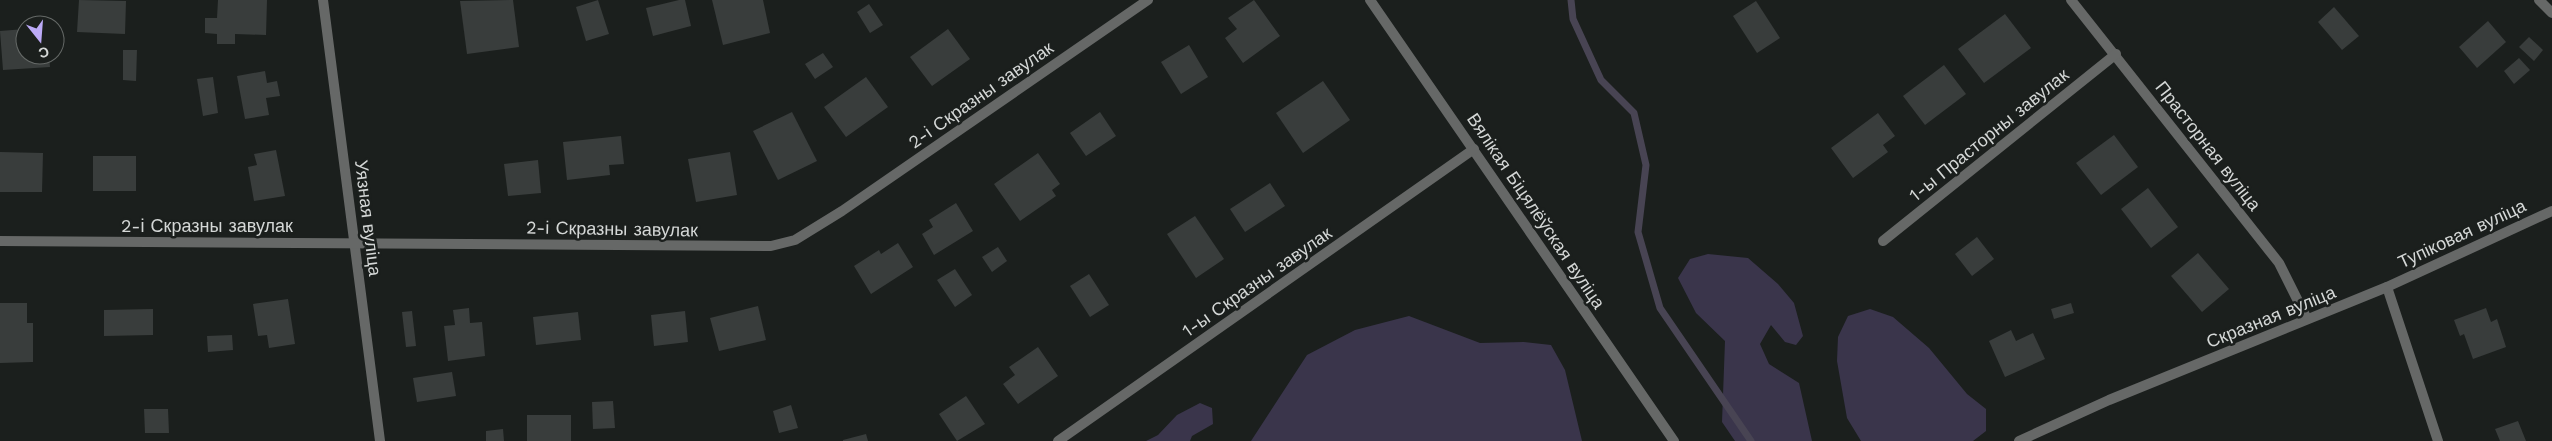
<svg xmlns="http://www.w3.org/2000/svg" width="2552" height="441" font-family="'Work Sans',sans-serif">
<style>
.green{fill:#3a354b}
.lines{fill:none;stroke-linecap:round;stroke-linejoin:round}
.stream{stroke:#484453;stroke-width:7}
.building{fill:#393d3c}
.minor{stroke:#666867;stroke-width:10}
.labels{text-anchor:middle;stroke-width:5;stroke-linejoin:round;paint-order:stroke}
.street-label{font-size:18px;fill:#d4d7d6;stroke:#1b1f1d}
</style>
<rect width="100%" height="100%" fill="#1b1f1d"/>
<g class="green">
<path d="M1708 254 1748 258 1778 284 1794 303 1803 336 1796 345 1785 342 1771 325 1760 344 1769 364 1799 383 1812 441H1735L1722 422 1725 341 1696 313 1678 278 1690 259Z"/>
<path d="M1870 309 1893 317 1929 348 1967 394 1986 409V431L1973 441H1861L1847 418 1837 361 1838 337 1848 316Z"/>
<path d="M1409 316 1480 343 1524 342 1551 345 1565 370 1582 441H1251L1307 355 1355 330Z"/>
<path d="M1200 403 1212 408 1213 424 1192 436 1190 441H1146L1158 435 1177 415Z"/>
</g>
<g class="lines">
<path class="stream" d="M1571 0 1573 19 1601 80 1634 113 1646 165 1638 232 1660 308 1751 441"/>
</g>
<g class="building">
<path d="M79 0 126 1 125 34 77 32Z"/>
<path d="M218 0H267L266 35 235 34V44H217V34L205 33V18H217Z"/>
<path d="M513 0 519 47 467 54 460 1Z"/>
<path d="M598 0 609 34 586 41 576 7Z"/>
<path d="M679 0H685L691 26 653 36 646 8Z"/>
<path d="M712 0H763L770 33 723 45Z"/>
<path d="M1254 0 1280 36 1243 63 1225 38 1237 29 1228 18Z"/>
<path d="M1756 1 1780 38 1757 53 1733 16Z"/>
<path d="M869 4 883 25 870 33 857 12Z"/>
<path d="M2334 7 2359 36 2342 50 2318 22Z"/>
<path d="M2005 14 2031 48 1984 83 1958 49Z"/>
<path d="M2488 21 2506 42 2477 68 2459 47Z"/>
<path d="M25 29V55H49L50 67 3 70 0 31Z"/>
<path d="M948 29 970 59 932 86 910 57Z"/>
<path d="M2529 37 2543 50 2534 61 2519 47Z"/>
<path d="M1189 45 1208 77 1181 94 1161 62Z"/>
<path d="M123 50H137L136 81 123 80Z"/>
<path d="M823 53 833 67 815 79 805 64Z"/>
<path d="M2519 58 2530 70 2514 84 2504 71Z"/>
<path d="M1944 65 1966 94 1925 125 1903 96Z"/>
<path d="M265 71 267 83 277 81 280 96 266 98 269 115 245 119 237 76Z"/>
<path d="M213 77 218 113 203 116 197 79Z"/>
<path d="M866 77 888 107 846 137 824 107Z"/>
<path d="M1323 81 1350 120 1303 153 1276 113Z"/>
<path d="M792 112 817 161 778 180 753 131Z"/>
<path d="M1100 112 1116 136 1086 156 1070 133Z"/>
<path d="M1878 113 1895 136 1883 145 1888 152 1853 178 1831 148Z"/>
<path d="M2114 135 2138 167 2101 195 2076 163Z"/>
<path d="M621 136 624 164 609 165 610 175 567 180 563 142Z"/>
<path d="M276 150 285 196 254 201 248 167 257 165 254 154Z"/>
<path d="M0 152 43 153 42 192H0Z"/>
<path d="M730 152 737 195 696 202 688 159Z"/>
<path d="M1038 153 1060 184 1052 190 1056 196 1020 221 994 184Z"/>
<rect x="93" y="156" width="43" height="35"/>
<path d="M538 160 541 193 508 196 504 164Z"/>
<path d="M1270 183 1285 206 1245 232 1230 209Z"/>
<path d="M2148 188 2178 227 2151 248 2121 209Z"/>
<path d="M956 203 973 231 934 255 922 234 933 227 929 220Z"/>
<path d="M1195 216 1224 259 1196 278 1167 234Z"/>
<path d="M1977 237 1994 259 1972 276 1955 254Z"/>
<path d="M898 243 913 267 871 294 854 266 879 250 881 254Z"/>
<path d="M998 247 1007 261 992 272 982 257Z"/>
<path d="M2198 253 2229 289 2202 312 2171 276Z"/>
<path d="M955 269 972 295 955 307 937 280Z"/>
<path d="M1089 274 1109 305 1090 317 1070 286Z"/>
<path d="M288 299 295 344 269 348 267 335 258 336 253 304Z"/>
<path d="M0 303H27V323H33V362L0 363Z"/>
<path d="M2071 303 2074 313 2054 319 2051 309Z"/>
<path d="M758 306 766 340 719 351 710 318Z"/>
<path d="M469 308 470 323 482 322 485 356 448 361 444 326 455 325 453 310Z"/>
<path d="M2486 308 2491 322 2497 319 2506 347 2473 359 2464 334 2460 336 2454 320Z"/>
<path d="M153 309V335L104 336V310Z"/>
<path d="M412 311 416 346 406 347 402 312Z"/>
<path d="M685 311 688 342 654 346 651 315Z"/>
<path d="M578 312 581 340 536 345 533 317Z"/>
<path d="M2011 330 2016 341 2033 333 2045 359 2005 377 1989 341Z"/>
<path d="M232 335 233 350 208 352 207 336Z"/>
<path d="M1038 347 1058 376 1018 404 1003 384 1015 375 1009 367Z"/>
<path d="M452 372 456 396 417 402 413 378Z"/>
<path d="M966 396 985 424 957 441 939 414Z"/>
<path d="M613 401 615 428 593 429 592 402Z"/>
<path d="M791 405 798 428 779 433 773 411Z"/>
<path d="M144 409H168L169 433H145Z"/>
<rect x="527" y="415" width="44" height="26"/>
<path d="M2518 421 2526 441H2500L2495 429Z"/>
<path d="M503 429 504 441H486V431Z"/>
<path d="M866 434 868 441H843V440Z"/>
</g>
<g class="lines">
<g class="minor">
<path d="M323 0 380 441"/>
<path d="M1370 0 1674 441"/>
<path d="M2071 0 2279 263 2307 319"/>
<path d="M2539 0 2552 13"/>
<path d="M0 241 771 246 795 240 842 211 1148 0"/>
<path d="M1883 241 2116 54"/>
<path d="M2387 287 2438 441"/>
<path d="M1058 441 1474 149"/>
<path d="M2019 441 2109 400 2387 287 2552 211"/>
</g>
</g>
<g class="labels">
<g class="street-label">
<text transform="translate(981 95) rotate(-35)" y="6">2-і Скразны завулак</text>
<text transform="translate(1989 135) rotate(-39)" y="6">1-ы Прасторны завулак</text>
<text transform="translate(2208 146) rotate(52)" y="6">Прасторная вуліца</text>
<text transform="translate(1536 211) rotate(56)" y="6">Вялікая Біцялёўская вуліца</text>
<text transform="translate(368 218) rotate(83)" y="6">Уязная вуліца</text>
<text x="207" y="232">2-і Скразны завулак</text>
<text transform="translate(612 229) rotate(1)" y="6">2-і Скразны завулак</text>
<text transform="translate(2462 234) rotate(-25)" y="6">Тупіковая вуліца</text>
<text transform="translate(1257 282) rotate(-35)" y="6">1-ы Скразны завулак</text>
<text transform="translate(2271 317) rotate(-22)" y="6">Скразная вуліца</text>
</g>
</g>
<g transform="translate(40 40) rotate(163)"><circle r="24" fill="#1b1f1d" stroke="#656967"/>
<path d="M0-4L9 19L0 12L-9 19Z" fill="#bcaaf6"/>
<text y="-8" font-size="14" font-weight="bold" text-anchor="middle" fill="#d4d7d6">С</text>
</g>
</svg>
